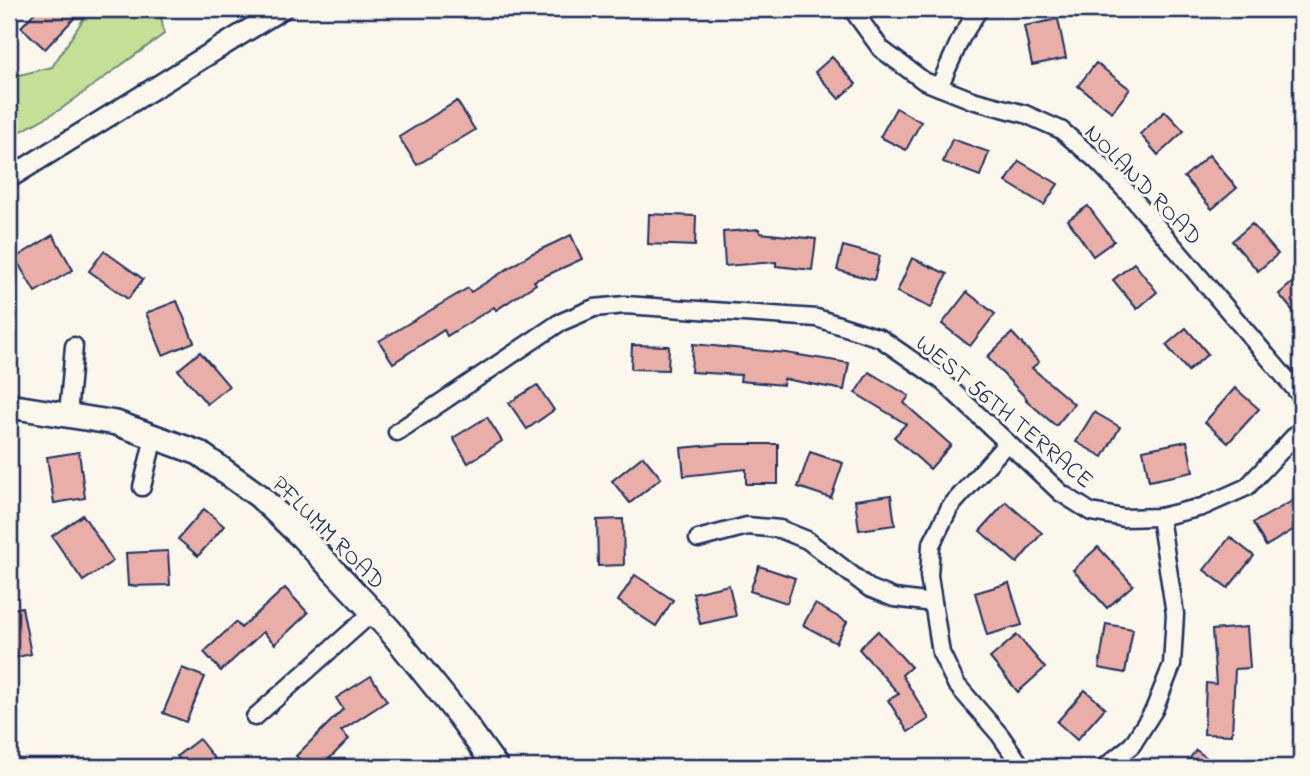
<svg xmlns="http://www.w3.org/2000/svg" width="1310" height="776" font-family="'Indie Flower',sans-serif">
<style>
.green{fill:#c4e097;stroke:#70887a;stroke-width:2}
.building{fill:#e9aea7;stroke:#1b2f5e;stroke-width:2}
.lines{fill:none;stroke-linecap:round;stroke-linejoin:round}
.minor-casing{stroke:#1b2f5e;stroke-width:21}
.tertiary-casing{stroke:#1b2f5e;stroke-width:24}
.secondary-casing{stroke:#1b2f5e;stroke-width:28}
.minor{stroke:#fbf7ec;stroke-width:16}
.tertiary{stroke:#fbf7ec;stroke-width:19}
.secondary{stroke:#fbf7ec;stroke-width:23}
.labels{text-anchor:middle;stroke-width:6;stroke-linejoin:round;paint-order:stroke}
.street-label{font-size:24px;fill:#1b2f5e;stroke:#fbf7ec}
</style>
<rect width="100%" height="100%" fill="#fbf7ec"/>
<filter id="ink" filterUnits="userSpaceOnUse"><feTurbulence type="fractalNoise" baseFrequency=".0143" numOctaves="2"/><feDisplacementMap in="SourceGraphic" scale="14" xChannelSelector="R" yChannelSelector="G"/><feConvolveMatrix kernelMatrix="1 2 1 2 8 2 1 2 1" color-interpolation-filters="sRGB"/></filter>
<g filter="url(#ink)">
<path class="green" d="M90 9H160L164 34 61 109 9 138V74L15 76 52 67Z"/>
<g class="building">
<path d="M38 9H83L45 49 21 27Z"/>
<path d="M1058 19 1066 58 1032 65 1024 26Z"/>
<path d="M832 57 856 84 839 99 815 72Z"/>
<path d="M1096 63 1130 89 1112 112 1078 86Z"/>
<path d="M457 101 475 130 417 165 399 137Z"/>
<path d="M896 108 921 122 906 150 880 137Z"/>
<path d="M1165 111 1184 131 1158 155 1140 134Z"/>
<path d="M952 139 989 152 980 176 943 162Z"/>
<path d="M1209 155 1237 188 1212 209 1184 177Z"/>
<path d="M1019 161 1058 184 1044 205 1006 182Z"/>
<path d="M1088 206 1114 241 1093 256 1068 220Z"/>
<path d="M649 214 696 216 695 246 648 244Z"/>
<path d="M1252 224 1278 254 1258 271 1232 241Z"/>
<path d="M759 229 760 233 816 239 812 270 776 266V262L725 266 723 232Z"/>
<path d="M53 235 73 270 35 292 15 258Z"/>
<path d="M571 235 582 259 534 281 536 284 496 310 494 307 447 336 444 330 393 363 379 341 468 288 471 292 531 254Z"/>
<path d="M843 246 880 256 874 280 837 270Z"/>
<path d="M104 251 143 279 128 299 89 271Z"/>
<path d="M912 258 947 274 931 308 897 292Z"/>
<path d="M1134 263 1157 292 1137 309 1113 280Z"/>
<path d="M1301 275V321L1279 294Z"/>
<path d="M967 292 995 314 970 346 942 324Z"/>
<path d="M177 301 194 342 163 355 146 313Z"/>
<path d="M1186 328 1208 354 1188 371 1166 345Z"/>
<path d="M1012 333 1039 362 1032 368 1074 404 1056 426 1026 400 1027 399 987 357Z"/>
<path d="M693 344 786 353 849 363 844 390 784 379 783 385 740 381 741 375 691 372Z"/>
<path d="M632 345 669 346 668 370 631 369Z"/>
<path d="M200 352 229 386 207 404 178 370Z"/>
<path d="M869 372 909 396 904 403 951 445 930 469 894 437 906 424 855 393Z"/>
<path d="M537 385 554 410 527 429 509 403Z"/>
<path d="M1235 388 1259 409 1228 443 1205 422Z"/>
<path d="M1094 412 1120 427 1103 457 1076 442Z"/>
<path d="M487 417 502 441 468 463 453 438Z"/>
<path d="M1187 441 1193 472 1149 481 1143 450Z"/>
<path d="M724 444H778V484H746V469L684 476 681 448Z"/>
<path d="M79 452 85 498 54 503 47 457Z"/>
<path d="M810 452 843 463 831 498 798 487Z"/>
<path d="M643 456 661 478 630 503 612 481Z"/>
<path d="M891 495 895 525 859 530 855 500Z"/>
<path d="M1294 500 1301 513V525L1266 546 1253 523Z"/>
<path d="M1006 502 1042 533 1017 563 980 531Z"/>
<path d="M204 509 224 526 198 556 178 539Z"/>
<path d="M83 515 113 561 83 581 52 536Z"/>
<path d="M623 519 624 565 598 566 597 520Z"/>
<path d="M1230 537 1254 556 1228 588 1204 570Z"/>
<path d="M1098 547 1133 585 1107 608 1073 570Z"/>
<path d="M168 551 170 585 128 586 126 553Z"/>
<path d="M759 566 795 578 787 603 750 591Z"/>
<path d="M635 575 673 600 656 626 618 601Z"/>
<path d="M1009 583 1022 625 987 635 975 593Z"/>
<path d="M729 585 736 616 700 624 693 593Z"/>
<path d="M285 588 308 613 275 644 263 632 221 671 204 652 236 622 241 628Z"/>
<path d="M815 604 847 622 836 643 803 625Z"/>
<path d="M22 607 31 654 9 659V610Z"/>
<path d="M1106 624 1133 629 1125 673 1099 668Z"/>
<path d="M1247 627 1250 668 1235 669 1232 735 1204 734 1206 683 1216 684 1212 630Z"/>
<path d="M878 631 911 667 902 675 929 719 908 732 888 700 899 694 859 649Z"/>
<path d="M1017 635 1045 668 1018 692 990 658Z"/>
<path d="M182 668 205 677 186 722 163 713Z"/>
<path d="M371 676 387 701 341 731 349 739 321 767H307L296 756 343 709 336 698Z"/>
<path d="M1085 690 1105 708 1077 740 1057 722Z"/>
<path d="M199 739 221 767H185L177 756Z"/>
<path d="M1196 750 1220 767H1183Z"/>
</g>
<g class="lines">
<defs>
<g id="minor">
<path d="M852 9 881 49 924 81 972 100 1025 114 1061 130 1096 160 1131 196 1301 396"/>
<path d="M939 87 961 38 979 9"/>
<path d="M68 415 74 346"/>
<path d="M397 432 559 323 594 308 625 305 817 318 880 338 942 381 1061 493 1091 512 1124 518 1160 517 1202 507 1247 487 1301 429"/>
<path d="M1007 443 950 507 931 545 929 576 941 653 956 684 1000 735 1022 767"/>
<path d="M142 487 154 437"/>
<path d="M698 539 747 526 780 529 807 540 869 588 894 598 933 603"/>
<path d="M255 717 373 612"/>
<path d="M1105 767 1132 745 1154 710 1172 665 1175 614 1160 517"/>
</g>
<path id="tertiary" d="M9 178 282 9"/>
<path id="secondary" d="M9 406 116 423 199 453 259 496 302 537 389 629 460 717 496 767"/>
</defs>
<use href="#minor" class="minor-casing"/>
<use href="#tertiary" class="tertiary-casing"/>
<use href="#secondary" class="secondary-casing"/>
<use href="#minor" class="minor"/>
<use href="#tertiary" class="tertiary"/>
<use href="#secondary" class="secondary"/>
</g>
</g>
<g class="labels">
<g class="street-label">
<text transform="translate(1144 184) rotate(46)" y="8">NOLAND ROAD</text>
<text transform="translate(1005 411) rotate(40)" y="8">WEST 56TH TERRACE</text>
<text transform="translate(329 532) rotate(45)" y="8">PFLUMM ROAD</text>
</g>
</g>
<rect width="1310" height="776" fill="none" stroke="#fbf7ec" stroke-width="35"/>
<rect x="18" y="18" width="1275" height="741" fill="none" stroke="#1b2f5e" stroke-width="2.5" filter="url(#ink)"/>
</svg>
